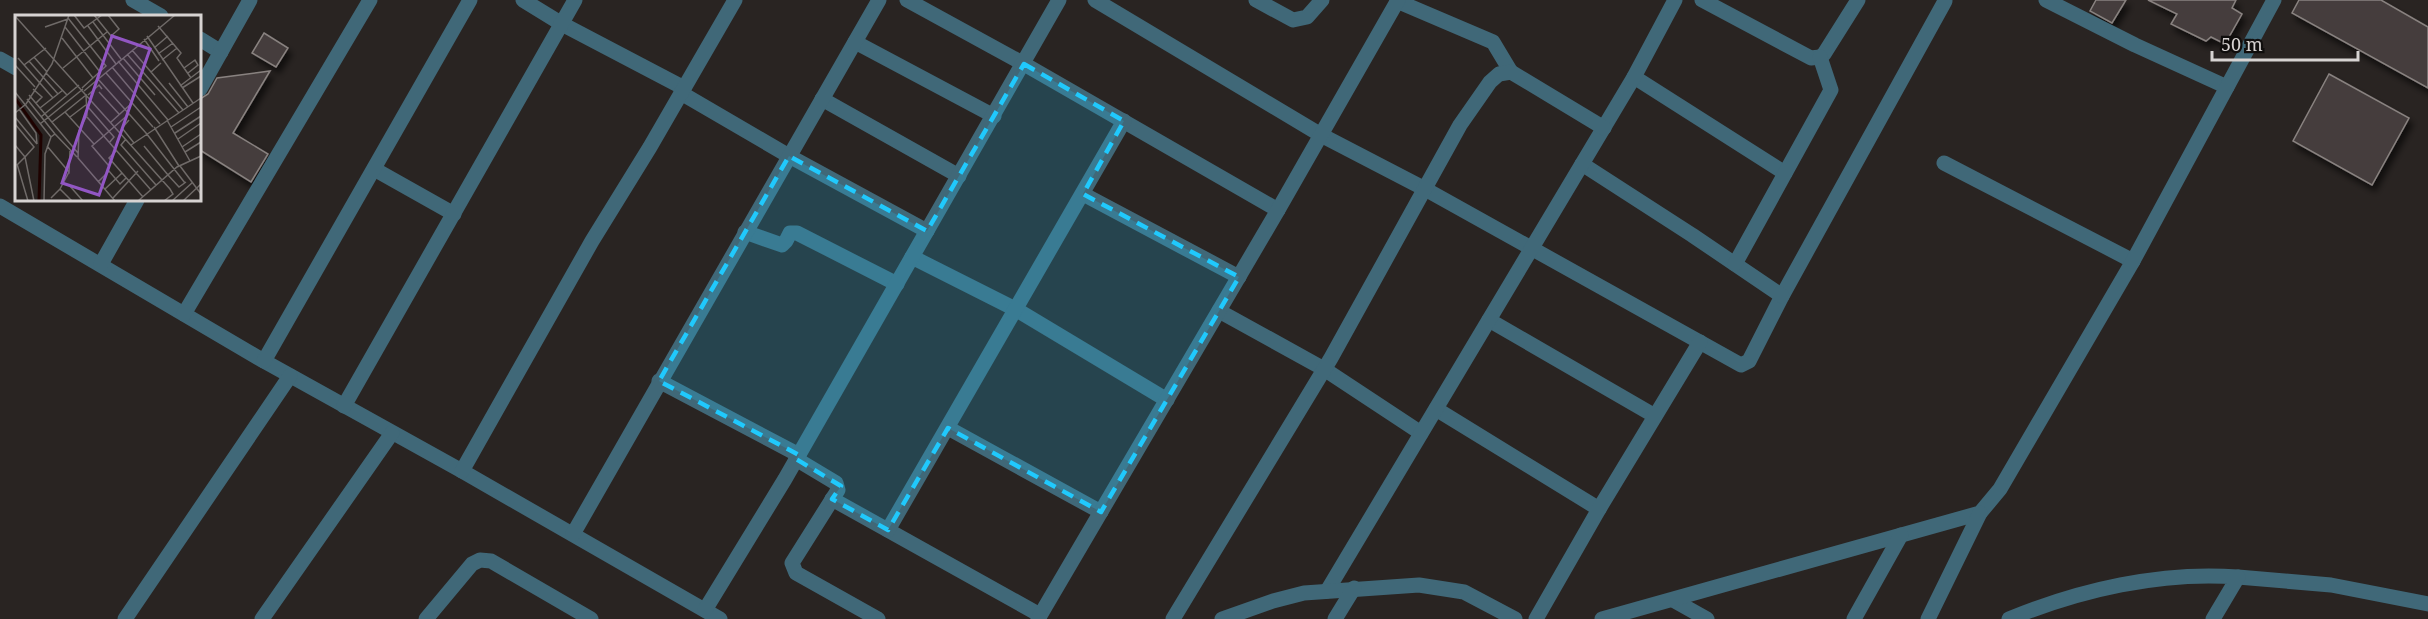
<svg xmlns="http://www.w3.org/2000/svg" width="2428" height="619" font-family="'Noto Serif',serif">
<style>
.building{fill:#443e3c;stroke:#898280;stroke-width:1.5;filter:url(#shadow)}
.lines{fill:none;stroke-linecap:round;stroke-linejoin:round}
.minor{stroke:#406878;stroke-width:15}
.marked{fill:#20c9fd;fill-opacity:0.2;stroke:#20c9fd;stroke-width:4.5;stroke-dasharray:12 8;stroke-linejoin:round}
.inset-river{fill:none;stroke:#1e0200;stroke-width:3}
.inset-road{fill:none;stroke:#6f6a68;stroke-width:1.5}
.view{fill:#9256c4;fill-opacity:0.15;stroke:#9256c4;stroke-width:3}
.inset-edge{fill:none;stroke:#d7d3d2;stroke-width:3}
</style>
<defs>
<filter id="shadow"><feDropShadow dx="3.5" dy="6" stdDeviation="3" flood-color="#0009"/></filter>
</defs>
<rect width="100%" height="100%" fill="#292422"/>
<g class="building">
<path d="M2096 0H2126L2112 23 2090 11Z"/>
<path d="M2148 0H2236L2232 8 2242 14 2225 44 2211 37 2206 41 2171 24 2177 14Z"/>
<path d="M2299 0H2381L2428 27V88L2292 13Z"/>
<path d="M264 33 288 48 276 67 252 53Z"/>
<path d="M270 71 233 133 268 154 251 182 200 150V99L208 94 217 78Z"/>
<path d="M2329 74 2409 118 2372 185 2293 141Z"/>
</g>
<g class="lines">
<g class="minor">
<path d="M133 0 161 16"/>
<path d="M523 0 562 24 684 88"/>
<path d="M907 0 1024 64 1278 210"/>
<path d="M1095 0 1321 135 1425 189 1741 365 1749 361 1782 296 1945 1"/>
<path d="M1256 0 1293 20 1307 17 1322 0"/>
<path d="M1702 0 1811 58 1820 57 1824 54 1858 0"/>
<path d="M2046 0 2135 45 2227 87"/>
<path d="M1397 1 1493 42 1511 72"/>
<path d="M200 39 221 52"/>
<path d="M855 42 994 116"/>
<path d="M0 59 16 68"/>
<path d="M1634 77 1785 173"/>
<path d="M200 89 250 0"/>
<path d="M681 93 789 156 927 231"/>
<path d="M822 99 959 176"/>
<path d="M1944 163 2133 261"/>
<path d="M1582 164 1692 235 1782 296"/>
<path d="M374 169 454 214"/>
<path d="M1083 194 1239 277"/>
<path d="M0 206 262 360 462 471 720 619"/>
<path d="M745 232 782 245 786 241 790 233H797L897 284"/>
<path d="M912 257 1017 310 1167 400"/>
<path d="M101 264 137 200"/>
<path d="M1735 264 1831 90 1820 57"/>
<path d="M1219 311 1324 369 1421 433"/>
<path d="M184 314 370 0"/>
<path d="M1489 320 1655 416"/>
<path d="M264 361 470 0"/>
<path d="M659 381 799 455"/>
<path d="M344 406 575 0"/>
<path d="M1436 409 1599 509"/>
<path d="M948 428 1101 512"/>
<path d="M796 459 836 483 838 490 792 563 796 573 878 619"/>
<path d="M462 471 592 241 650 147 735 0"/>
<path d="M832 499 1040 615"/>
<path d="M888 530 1124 121"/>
<path d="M573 534 879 0"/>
<path d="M2238 577 2331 585 2428 604"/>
<path d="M1327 591 1634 77 1675 0"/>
<path d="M1673 600 1707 619"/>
<path d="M705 610 785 479 1059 0"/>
<path d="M125 619 290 376"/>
<path d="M262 619 392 433"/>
<path d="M426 619 472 564 480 560 491 561 591 619"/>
<path d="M1038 619 1278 210 1398 0"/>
<path d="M1173 619 1331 358 1460 125 1490 82 1499 74 1511 72 1604 128"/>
<path d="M1222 619 1273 601 1304 593 1419 585 1464 592 1515 619"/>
<path d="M1335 619 1354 588"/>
<path d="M1536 619 1599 509 1700 342"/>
<path d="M1602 619 1980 513 2000 489 2133 261 2274 0"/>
<path d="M1854 619 1901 535"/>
<path d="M1928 619 1980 513"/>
<path d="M2009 619C2079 590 2161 571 2238 577L2213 619"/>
</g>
</g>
<path class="marked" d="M1024 64 1124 121 1083 194 1239 277 1101 512 948 428 888 530 832 499 841 486 796 459 799 455 659 381 789 156 927 231Z"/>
<g transform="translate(15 15)">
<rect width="186" height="186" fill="#292422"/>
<path class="inset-river" d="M0 83 26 120 24 186"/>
<path class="inset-road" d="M59 0 69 13 87 0M79 0 96 21 104 14 93 0M0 1 155 174 158 179 149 186M53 3 91 51 67 73M78 7 106 44M73 11 101 49M143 11 166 38 162 43 176 63M30 12 53 4M50 12 85 57M132 21 178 88M47 23 78 63M129 24 144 46M139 33 153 21M117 35 136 57M112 39 164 98M143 39 158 28M19 42 32 57M3 43 38 83M108 43 140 80M147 45 162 33M14 46 28 62M103 46 153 105M146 48 136 57 168 95M0 50 20 72M9 50 31 33M97 52 145 109M48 53 92 17M169 53 180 45 183 50 173 58M31 58 52 80M91 58 138 112M28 62 43 79M83 64 131 118M154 68 173 92M165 71 186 55M167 73 186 61M18 74 27 82 21 88M69 76 160 0M0 77 36 122M84 77 104 99M71 79 72 100 64 116 63 143 100 186M14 80 63 138M73 80 84 70 87 74M12 84 40 119M73 92 99 122 94 128M25 93 48 75M4 94 21 118 22 129M50 97 71 80M0 98 11 89 37 49 54 0M0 102 22 129M26 102 64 70M55 102 72 89M72 102 136 175M114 105 107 113 119 128M152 105 175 146M37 107 50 97 79 129M96 107 117 88M0 109 19 132 10 142 19 186M25 109 68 74M139 112 164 151M156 112 186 92M131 118 170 168M160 118 186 101M111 124 106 130 141 170M163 124 186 108M0 130 10 142 2 150M116 130 186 83M32 131 54 157 55 136M129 131 153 160M167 132 186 119M101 136 94 143 128 182M170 137 186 127M2 149 13 186M94 151 77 131 114 99M165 151 186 179M153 160 164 172 171 167M83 167 94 156 105 169 111 163M54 170 68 186M45 174 54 157M90 174 107 158M36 183 45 174 57 186M98 183 123 156M29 186 30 139 36 122 40 119 62 142M123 186 162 152 186 141M157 186 178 167M168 186 186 169"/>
<path class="view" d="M97 21 135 34 84 180 47 168Z"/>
<rect width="186" height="186" class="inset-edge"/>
</g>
<path d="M2212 51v9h146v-9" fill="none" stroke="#d7d3d2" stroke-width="3"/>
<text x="2221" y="51" font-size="18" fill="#d7d3d2" stroke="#100e0d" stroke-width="4.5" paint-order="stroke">50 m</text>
</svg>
